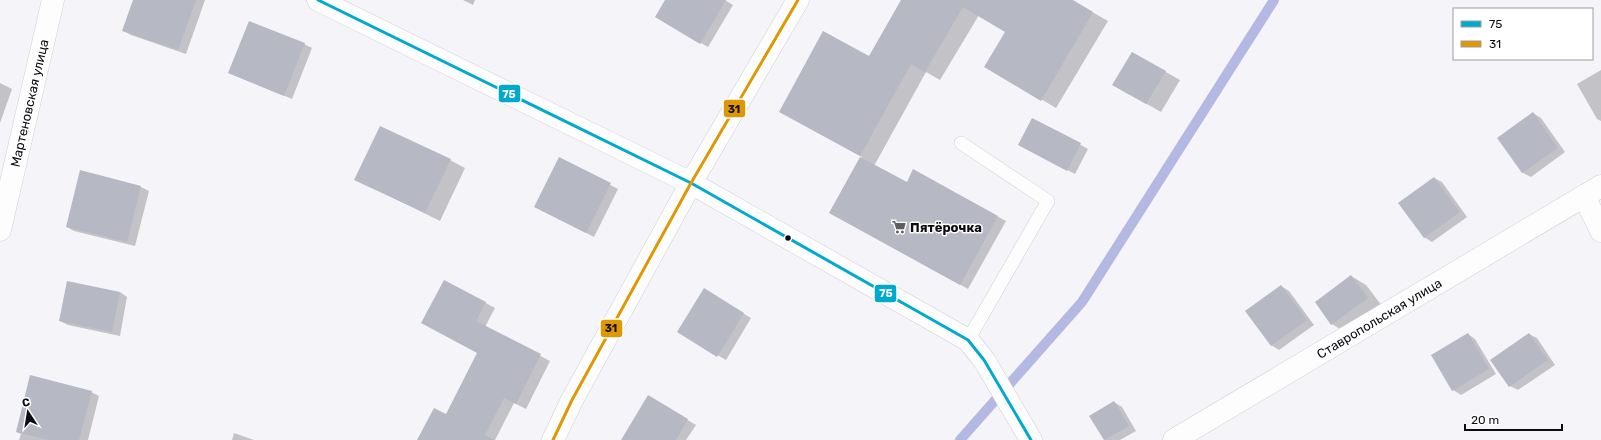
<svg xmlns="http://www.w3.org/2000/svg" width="1601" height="440" font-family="Rubik,sans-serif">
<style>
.shadow{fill:#0003}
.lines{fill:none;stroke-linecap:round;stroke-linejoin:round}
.stream{stroke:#b3b9e2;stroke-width:10}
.building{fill:#b6b8c4}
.service-casing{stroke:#cfd0d5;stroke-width:14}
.minor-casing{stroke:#cfd0d5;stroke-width:23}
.tertiary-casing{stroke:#cfd0d5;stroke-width:23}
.service{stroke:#fdfdfe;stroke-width:13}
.minor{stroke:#fdfdfe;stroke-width:22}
.tertiary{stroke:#fdfdfe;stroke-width:22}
.bus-1-casing{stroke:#fff;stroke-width:6}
.bus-2-casing{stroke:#fff;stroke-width:6}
.bus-1{stroke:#00a9ce;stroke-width:3}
.bus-2{stroke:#df9702;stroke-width:3}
.bus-dot{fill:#0b0c11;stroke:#fff;stroke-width:1.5}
.labels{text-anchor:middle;stroke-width:3;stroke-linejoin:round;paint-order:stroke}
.street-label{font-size:13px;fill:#0b0c11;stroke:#fff}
.poi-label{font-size:13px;font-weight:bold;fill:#0b0c11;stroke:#fff;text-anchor:start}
.line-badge{stroke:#fff;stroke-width:1.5}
.badge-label{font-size:11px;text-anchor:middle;font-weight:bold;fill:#fff}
.pale-badge-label{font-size:11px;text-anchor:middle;font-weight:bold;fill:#111}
</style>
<rect width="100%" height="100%" fill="#f4f4f9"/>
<g class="shadow">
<path d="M134 0H205L186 54 131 35 123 30Z"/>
<path d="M463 0H475L473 5Z"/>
<path d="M666 0H725L733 5 708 47 656 17Z"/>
<path d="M903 0H1071L1108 21 1056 108 986 67 1007 31 979 15 940 80 926 72 874 166 907 183 914 171 1006 221 968 289 831 213 862 157 795 120 869 57Z"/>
<path d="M304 44 312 48 292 99 229 73Z"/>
<path d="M1132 53 1180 80 1161 112 1113 85Z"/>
<path d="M1601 70V121L1597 119 1577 84Z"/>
<path d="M0 83 12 89 0 123Z"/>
<path d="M1533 113 1541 118 1565 152 1531 177 1523 173 1498 138Z"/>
<path d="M1033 119 1088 149 1075 174 1027 149Z"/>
<path d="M560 159 618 189 594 237 543 211Z"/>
<path d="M450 160 465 168 440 221 355 179Z"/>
<path d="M1434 178 1442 182 1467 217 1432 242 1424 237Z"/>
<path d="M141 187 149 191 135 246 74 231 67 227Z"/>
<path d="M1351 276 1366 285 1382 306 1346 333 1332 324Z"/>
<path d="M445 281 495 308 485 327 550 361 526 409 514 403 495 440H419L446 416 478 353Z"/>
<path d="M1281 286 1289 291 1314 325 1279 350 1271 345Z"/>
<path d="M704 290 751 318 726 360 678 332Z"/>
<path d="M120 292 127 297 120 336 68 325 60 321Z"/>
<path d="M1468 334 1475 339 1496 374 1461 395 1453 390Z"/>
<path d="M1529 334 1537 338 1555 365 1518 390 1510 386Z"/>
<path d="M91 392 99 396 88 440H19L21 434 17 432Z"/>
<path d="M648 397 696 425 686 440H625Z"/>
<path d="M1114 402 1122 407 1136 431 1120 440H1105L1090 416Z"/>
<path d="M234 433 254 440H232Z"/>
</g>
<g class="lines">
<path class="stream" d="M960 440 1082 302 1274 0"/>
</g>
<g class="building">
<path d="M133 0H196L178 50 122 31Z"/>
<path d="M665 0H726L700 44 655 17Z"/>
<path d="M901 0H1073L1093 12 1041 101 984 67 1005 32 963 7 925 72 911 64 860 156 779 112 823 31 869 56Z"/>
<path d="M249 21 305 43 284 96 228 73Z"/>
<path d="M1132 52 1166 71 1146 104 1112 85Z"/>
<path d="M1533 112 1558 148 1522 173 1497 138Z"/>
<path d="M1032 118 1081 143 1067 171 1018 145Z"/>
<path d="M380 126 451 159 425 213 354 180Z"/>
<path d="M559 157 611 183 586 233 534 207Z"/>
<path d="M860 157 907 182 913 169 998 216 960 285 829 213Z"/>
<path d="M80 170 141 186 127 242 66 227Z"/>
<path d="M1434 177 1460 212 1424 238 1398 203Z"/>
<path d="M1351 275 1368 298 1331 325 1315 302Z"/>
<path d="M444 280 486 302 476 321 541 354 516 404 504 398 485 435 495 440H417L434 408 446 414 477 353 421 323Z"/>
<path d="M67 281 120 292 112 332 59 321Z"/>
<path d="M1281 285 1307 320 1271 346 1245 311Z"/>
<path d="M704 288 744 313 717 357 677 332Z"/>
<path d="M1468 333 1489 369 1452 391 1431 355Z"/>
<path d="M1529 333 1548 360 1509 387 1490 360Z"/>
<path d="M30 375 92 391 79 440H48L16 432Z"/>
<path d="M648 395 688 419 676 440H621Z"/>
<path d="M1114 401 1129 426 1104 440 1089 416Z"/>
</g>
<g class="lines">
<defs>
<path id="service" d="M961 143 1048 201 968 340"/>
<g id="minor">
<path d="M318 0 691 183 572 400 553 440"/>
<path d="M1584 196 1601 231"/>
<path d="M0 230 53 0"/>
<path d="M1174 440 1601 186"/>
</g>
<path id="tertiary" d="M798 0 691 183 968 340 984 360 1031 440"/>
</defs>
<use href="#service" class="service-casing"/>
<use href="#minor" class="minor-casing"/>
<use href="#tertiary" class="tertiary-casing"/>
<use href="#service" class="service"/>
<use href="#minor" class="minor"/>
<use href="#tertiary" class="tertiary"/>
<defs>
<path id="bus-1" d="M318 0 691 183 968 340 984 360 1031 440"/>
<path id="bus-2" d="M553 440 572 400 691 183 798 0"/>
</defs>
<use href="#bus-1" class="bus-1-casing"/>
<use href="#bus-2" class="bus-2-casing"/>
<use href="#bus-1" class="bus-1"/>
<use href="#bus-2" class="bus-2"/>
</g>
<defs>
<symbol id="supermarket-bare" viewBox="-9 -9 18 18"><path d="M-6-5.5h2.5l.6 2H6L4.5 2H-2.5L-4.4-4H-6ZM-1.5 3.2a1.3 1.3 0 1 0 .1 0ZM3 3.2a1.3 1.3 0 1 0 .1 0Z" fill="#5d5d62" stroke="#fff" stroke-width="2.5" paint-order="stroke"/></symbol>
</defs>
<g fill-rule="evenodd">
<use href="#supermarket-bare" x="889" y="217" width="20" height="20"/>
</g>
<circle class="bus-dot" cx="788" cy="238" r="3.5"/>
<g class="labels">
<g class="street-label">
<text transform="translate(29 103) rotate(-77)" y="5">Мартеновская улица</text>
<text transform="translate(1379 318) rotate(-31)" y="5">Ставропольская улица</text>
</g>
<g class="poi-label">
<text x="910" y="232">Пятёрочка</text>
</g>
</g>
<g class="line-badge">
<rect x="498" y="84" width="23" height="19" rx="4" fill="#00a9ce"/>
<rect x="723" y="99" width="23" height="19" rx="4" fill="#df9702"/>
<rect x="874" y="284" width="23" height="19" rx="4" fill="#00a9ce"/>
<rect x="600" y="319" width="23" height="19" rx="4" fill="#df9702"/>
</g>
<g class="badge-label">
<text x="509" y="98">75</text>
<text x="886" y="297">75</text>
</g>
<g class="pale-badge-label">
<text x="734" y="113">31</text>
<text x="611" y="332">31</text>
</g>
<rect x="1453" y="8" width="140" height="52" fill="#ffffff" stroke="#9d9ea0"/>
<rect x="1461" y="21" width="20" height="6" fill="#00a9ce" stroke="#9d9ea0"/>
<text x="1489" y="28" font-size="12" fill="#0b0c11">75</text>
<rect x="1461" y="41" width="20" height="6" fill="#df9702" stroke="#9d9ea0"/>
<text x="1489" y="48" font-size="12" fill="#0b0c11">31</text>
<g transform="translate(28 412) rotate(348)" stroke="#ffffff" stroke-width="3" paint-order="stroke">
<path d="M0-3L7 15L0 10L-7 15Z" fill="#0b0c11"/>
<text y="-6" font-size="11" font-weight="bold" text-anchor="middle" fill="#0b0c11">С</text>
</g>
<path d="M1465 424v6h97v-6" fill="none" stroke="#0b0c11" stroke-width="2"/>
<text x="1471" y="424" font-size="12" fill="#0b0c11" stroke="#ffffff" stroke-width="3" paint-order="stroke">20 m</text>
</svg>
